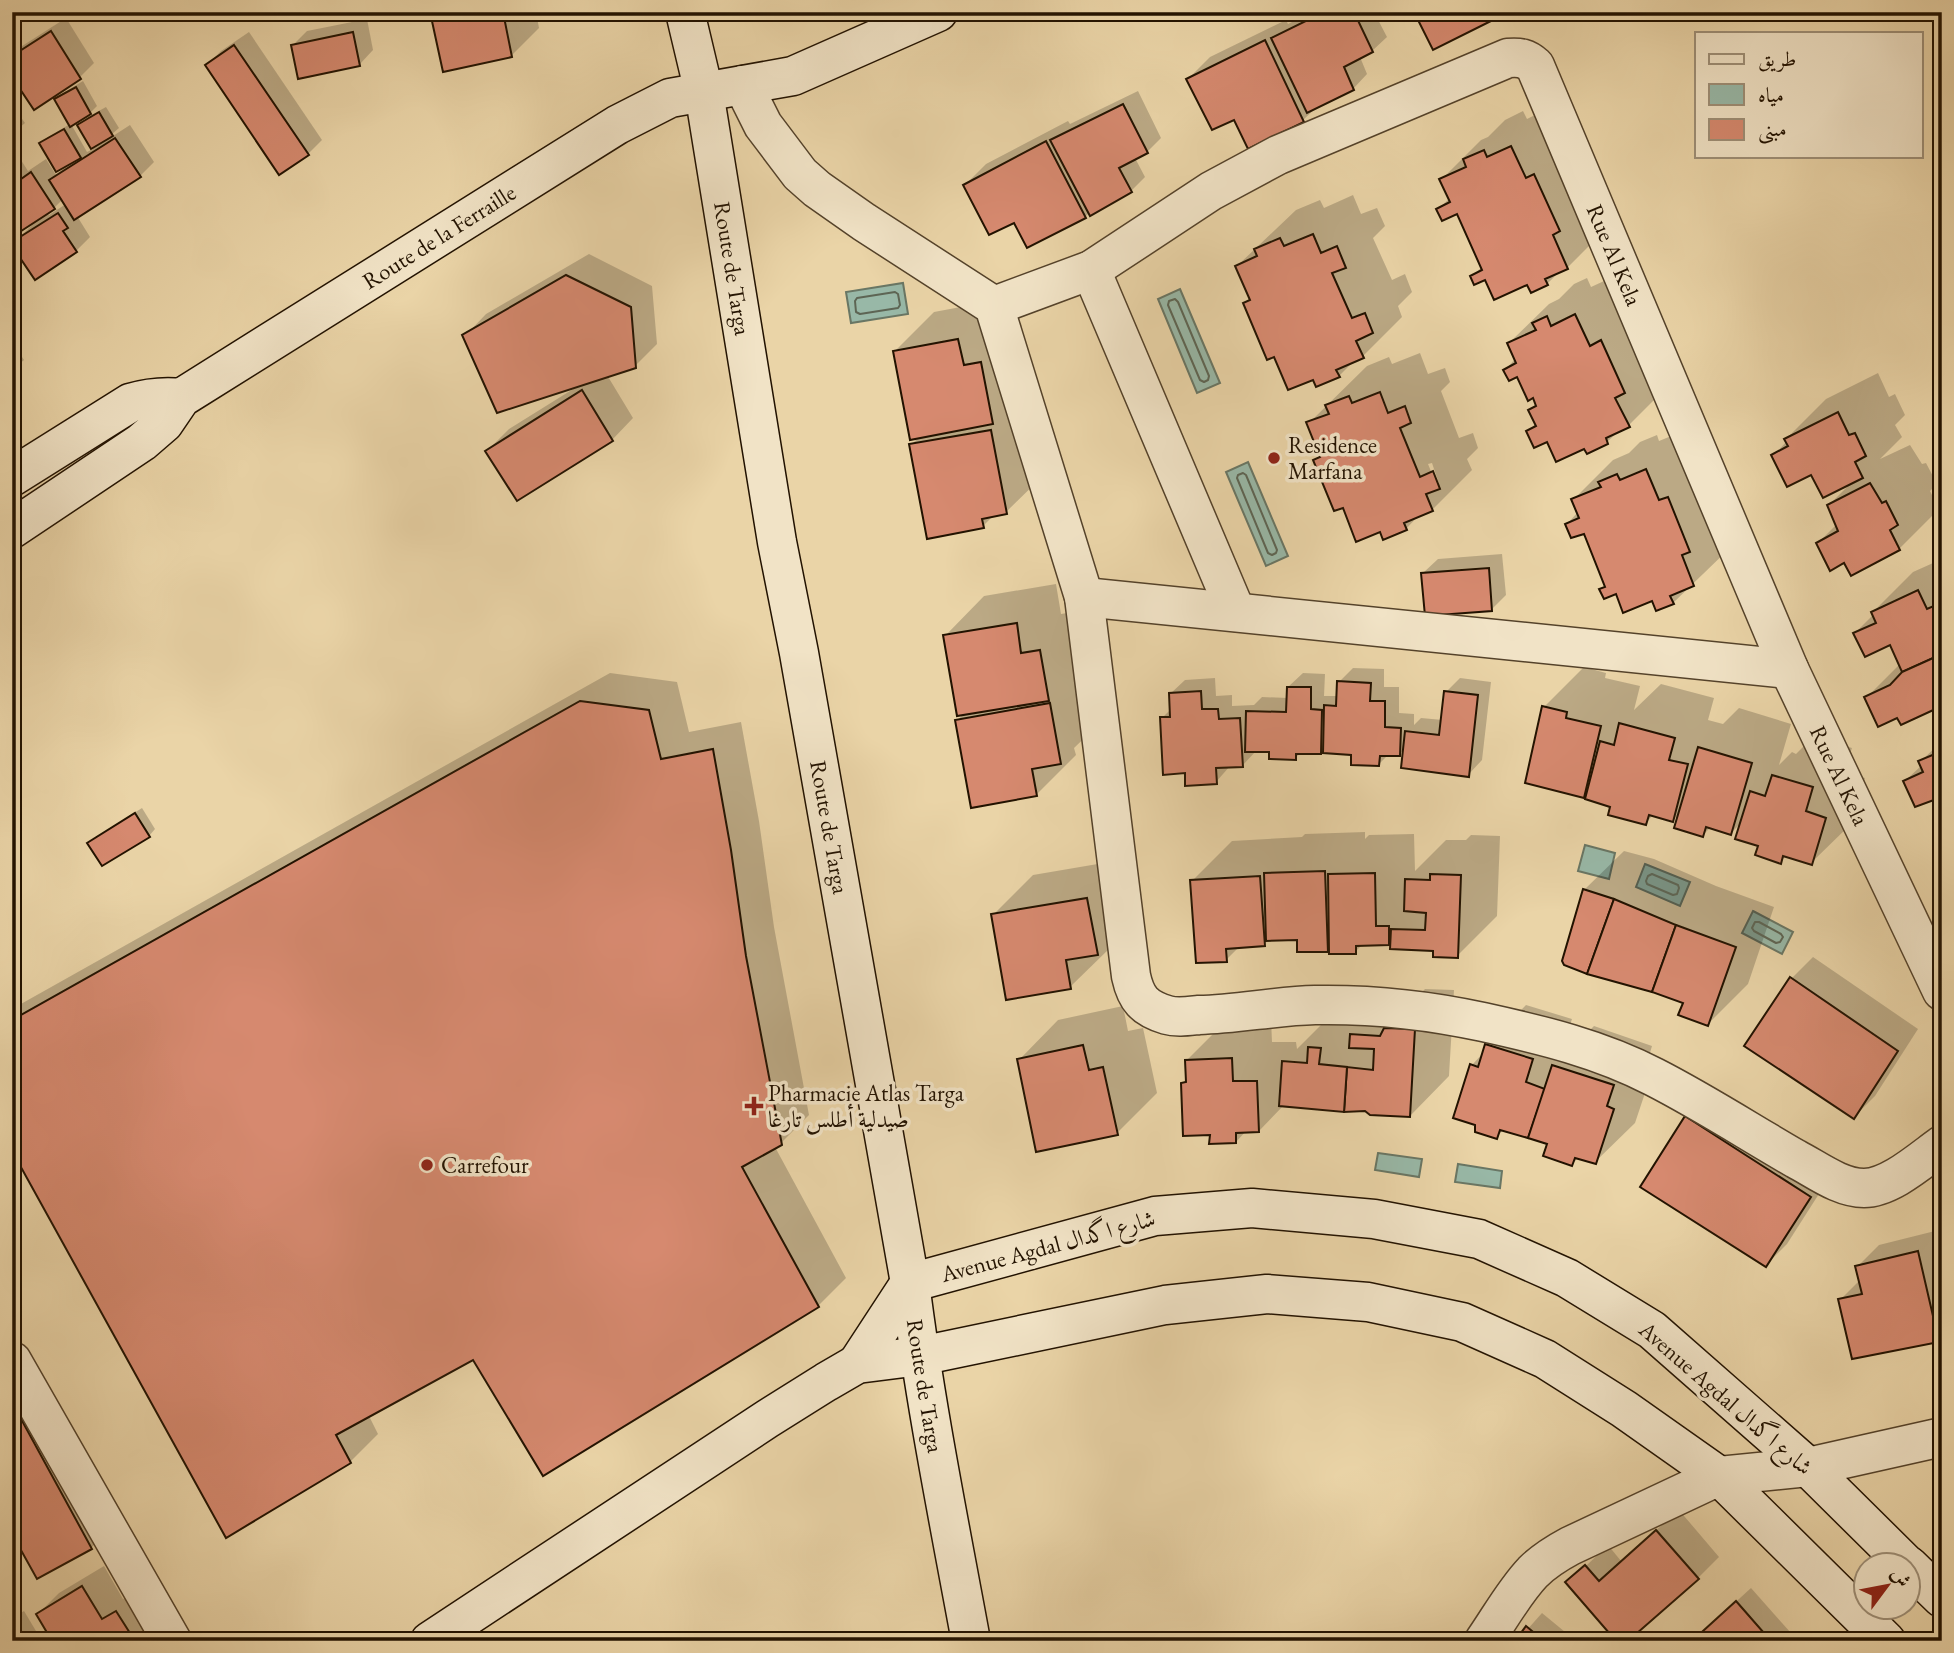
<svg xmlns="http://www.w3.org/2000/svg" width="1954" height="1653" font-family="'EB Garamond',Amiri,serif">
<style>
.water{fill:#98b8a7;stroke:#697664;stroke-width:2}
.shadow{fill:#0003;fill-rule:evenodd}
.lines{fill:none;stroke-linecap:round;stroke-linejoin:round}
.shore{stroke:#5d6554;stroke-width:2}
.building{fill:#d6896f;stroke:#221200;stroke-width:2}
.street-casing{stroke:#54422a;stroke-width:41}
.secondary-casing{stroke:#221200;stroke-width:41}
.street{stroke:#f1e3c6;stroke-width:38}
.secondary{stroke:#f1e3c6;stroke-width:38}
.poi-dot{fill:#8f2418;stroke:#f1e3c6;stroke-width:2.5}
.labels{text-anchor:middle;stroke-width:7;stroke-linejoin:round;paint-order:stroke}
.street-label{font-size:23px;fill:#221200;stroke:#f1e3c6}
.poi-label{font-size:23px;fill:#221200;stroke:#f1e3c6;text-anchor:start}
</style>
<rect width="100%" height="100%" fill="#ead4a7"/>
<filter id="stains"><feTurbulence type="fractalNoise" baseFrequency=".00286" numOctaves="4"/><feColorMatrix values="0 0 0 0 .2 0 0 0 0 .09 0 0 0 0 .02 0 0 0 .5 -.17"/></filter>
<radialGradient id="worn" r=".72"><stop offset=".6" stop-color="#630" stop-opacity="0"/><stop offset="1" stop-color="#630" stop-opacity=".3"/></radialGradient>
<g class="water">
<path d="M903 283 908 314 851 323 846 292Z"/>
<path d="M1180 289 1220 383 1197 393 1158 299Z"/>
<path d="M1248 462 1288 556 1266 566 1226 472Z"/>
<path d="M1585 845 1615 853 1609 879 1578 871Z"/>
<path d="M1645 864 1690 882 1680 906 1636 887Z"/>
<path d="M1753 911 1793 932 1782 954 1742 933Z"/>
<path d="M1378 1153 1422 1159 1419 1177 1375 1170Z"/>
<path d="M1458 1164 1502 1171 1500 1188 1455 1182Z"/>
</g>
<g class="shadow">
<path d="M432 12H536L539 28 511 56Z"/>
<path d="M1312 12H1374L1387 37 1372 51 1360 57 1367 74 1353 89 1318 106 1303 120 1249 147 1234 118 1188 79 1210 57 1286 20 1288 24Z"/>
<path d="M12 14 17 21 12 25Z"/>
<path d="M66 18 94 63 80 77 34 107 12 74V55L19 48Z"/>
<path d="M367 19 373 50 359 65 293 45 307 31Z"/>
<path d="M249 32 322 140 308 154 207 65 221 51Z"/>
<path d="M83 81 97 106 89 114 71 124 87 152 93 149 79 126 86 118 106 107 119 128 112 134 113 136 130 125 154 162 140 176 77 216 90 237 76 251 13 244 33 224 32 222 12 235V146L28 171 46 159 56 175 66 166 41 144 48 137 70 124 57 100 63 93ZM63 199 66 204 49 215 48 214Z"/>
<path d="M1138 91 1161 138 1147 152 1135 158 1145 177 1131 191 1090 212 1085 217 1015 220 965 185 986 164 1068 121 1070 124Z"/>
<path d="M12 105 25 123 12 134Z"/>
<path d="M1551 107 1607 228 1567 268 1560 271 1547 284 1472 276 1483 266 1458 212 1438 209 1450 198 1441 180 1481 140 1488 137 1505 120 1523 111 1527 119Z"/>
<path d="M1353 195 1361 214 1377 208 1385 226 1373 238 1392 280 1405 274 1412 292 1398 306 1402 317 1363 356 1355 360 1339 376 1314 378 1275 355 1245 304 1251 297 1237 266 1296 210 1320 200 1324 208Z"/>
<path d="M589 254 652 286 657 344 635 366 607 375 633 418 612 440 487 451 509 429 578 386 465 336 486 314Z"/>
<path d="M1615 276 1668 386 1628 426 1620 430 1607 442 1547 440 1528 432 1536 423 1530 410 1537 404 1518 375 1505 370 1516 358 1509 343 1549 304 1559 299 1574 284 1587 278 1591 287Z"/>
<path d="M998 300 1003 327 1021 323 1046 473 1006 512 995 514 983 526 911 445 920 436 894 352 934 312Z"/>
<path d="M14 345 24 360 12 370V346Z"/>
<path d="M1420 353 1428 374 1445 368 1450 382 1441 391 1459 438 1473 433 1478 448 1467 459 1472 470 1432 510 1420 514 1406 529 1381 530 1344 506 1315 460 1321 455 1309 423 1367 366 1389 357 1392 364ZM1432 463 1439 484 1437 486 1428 464Z"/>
<path d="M1878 373 1889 397 1895 394 1905 415 1895 425 1902 437 1880 459 1910 445 1922 464 1926 463 1937 484 1930 491 1939 509 1899 549 1845 560 1818 543 1837 524 1829 505 1851 483 1812 473 1773 456 1787 441 1786 439 1826 399Z"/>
<path d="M1686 430 1733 545 1673 603 1601 590 1606 584 1585 531 1567 524 1578 512 1573 500 1613 460 1629 453 1640 442 1657 435 1659 441Z"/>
<path d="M1502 554 1506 595 1491 610 1423 573 1438 559Z"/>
<path d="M1942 559V704L1898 716 1866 698 1900 664 1891 643 1855 633 1874 614 1873 612 1913 572Z"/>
<path d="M1056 584 1061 614 1080 611 1100 723 1074 748 1076 755 1036 795 957 721 964 713 945 636 984 596Z"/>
<path d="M1584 667 1606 673 1605 678 1640 686 1634 710 1661 684 1714 698 1708 720 1723 724 1739 708 1791 724 1779 765 1792 752 1796 754 1814 736 1852 748 1844 772 1865 778 1851 824 1811 863 1787 855 1780 862 1760 845 1743 821 1731 833 1711 827 1703 835 1680 813 1673 820 1653 815 1646 823 1612 805 1589 790 1583 796 1544 707Z"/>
<path d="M1353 668 1384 669V687H1399V713L1414 714V725L1421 718 1443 720 1446 692 1460 678 1491 682 1482 760 1468 775 1405 749 1399 754H1389L1378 765 1353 753 1325 748 1320 752H1302L1295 758 1271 750 1256 751 1242 766H1230L1216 782 1187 771 1162 718 1171 709 1170 694 1185 680 1215 678 1216 696 1232 695V706L1254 705 1262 697 1288 698V687L1303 673 1325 674 1324 696H1336L1338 694 1339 682Z"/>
<path d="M610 673 677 682 689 732 741 722 759 821 774 927 809 1115 781 1143 775 1147 846 1278 818 1306 474 1358 369 1416 378 1434 350 1462 12 1148V1009Z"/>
<path d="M1942 741V794L1905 781 1922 765 1920 762Z"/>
<path d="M142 808 155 829 149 836 89 843 96 837Z"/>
<path d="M1365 832V839L1369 835 1414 834 1415 871 1446 840H1466L1471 835 1500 836 1497 916 1457 956 1435 949 1392 944H1363L1355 952 1330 950 1299 951V939H1269L1264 945 1240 946 1226 960 1192 881 1232 841 1302 837 1305 834Z"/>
<path d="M1624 851 1654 859 1716 886 1774 907 1748 984 1708 1024 1685 1002 1584 890Z"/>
<path d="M1127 859 1110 948 1070 987 993 915 1033 875Z"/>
<path d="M1813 957 1918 1029 1875 1096 1854 1117 1792 978Z"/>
<path d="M1425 989 1454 990 1449 1076 1410 1116 1365 1110 1284 1105 1259 1131H1246L1236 1142 1211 1133 1182 1083 1187 1079V1060L1226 1021 1271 1019 1272 1042H1296L1297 1049 1324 1022 1359 1009 1358 1025H1361L1391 995 1417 997Z"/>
<path d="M1526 1005 1572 1019 1564 1043 1574 1046 1594 1026 1652 1046 1646 1066 1653 1069 1635 1123 1595 1162 1579 1157 1572 1164 1549 1143 1504 1129 1497 1137 1472 1065 1484 1052 1487 1045Z"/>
<path d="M1123 1006 1128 1031 1143 1028 1157 1093 1117 1133 1019 1060 1058 1020Z"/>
<path d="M1707 1096 1831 1175 1787 1244 1766 1265 1686 1117Z"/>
<path d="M1939 1230 1942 1242V1337L1939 1340 1840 1300 1860 1280 1857 1267 1879 1245Z"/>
<path d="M42 1396 112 1526 91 1548 12 1531V1412Z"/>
<path d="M1679 1510 1719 1557 1698 1578 1568 1583 1608 1545 1621 1561Z"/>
<path d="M104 1566 123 1599 138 1591 161 1641H53L38 1614 59 1593Z"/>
<path d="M1751 1588 1791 1633 1783 1641H1693Z"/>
<path d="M24 1611 42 1641H12V1618Z"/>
<path d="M1542 1613 1576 1641H1517Z"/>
</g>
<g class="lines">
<g class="shore">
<path d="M895 292 898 294 900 305 898 308 860 314 856 312 855 301 857 298Z"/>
<path d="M1175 299 1178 302 1209 376 1208 380 1204 382 1200 380 1168 305 1169 301Z"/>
<path d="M1243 473 1246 475 1277 550 1276 553 1272 555 1268 553 1237 478 1238 475Z"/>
<path d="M1652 874 1678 885 1679 888 1677 894 1673 895 1647 884 1646 881 1648 876Z"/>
<path d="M1755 922H1759L1781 934 1783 937 1780 942 1776 943 1754 931 1752 928Z"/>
</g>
</g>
<g class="building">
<path d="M430 12H503L512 57 443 72Z"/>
<path d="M1324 12H1354L1373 52 1344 67 1354 90 1307 113 1271 38Z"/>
<path d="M1414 12H1509L1433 50Z"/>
<path d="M51 31 81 79 34 110 12 77V56Z"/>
<path d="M353 32 360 66 298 79 291 45Z"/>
<path d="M1265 40 1304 122 1248 149 1234 120 1212 130 1186 79Z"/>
<path d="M234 45 309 155 279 175 205 65Z"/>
<path d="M76 87 91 114 70 127 54 99Z"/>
<path d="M1123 104 1148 153 1119 168 1132 192 1090 216 1050 140Z"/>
<path d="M99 112 113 136 91 149 77 125Z"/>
<path d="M64 129 81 158 56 172 39 143Z"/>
<path d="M115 138 141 177 74 220 49 180Z"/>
<path d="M1046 141 1086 218 1027 248 1014 223 989 235 963 185Z"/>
<path d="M1511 146 1526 178 1534 174 1560 231 1553 235 1568 269 1545 279 1548 285 1531 293 1527 285 1494 300 1485 280 1474 285 1470 276 1482 270 1457 214 1442 221 1436 209 1450 202 1439 179 1466 167 1463 159 1484 150 1487 157Z"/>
<path d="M31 172 55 209 12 237V182L14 184Z"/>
<path d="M58 213 68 228 63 231 77 252 35 280 12 246V242Z"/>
<path d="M1313 234 1321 253 1337 246 1346 268 1332 273 1352 318 1365 313 1373 333 1356 341 1364 358 1336 370 1340 377 1316 387 1313 380 1288 390 1274 357 1267 360 1243 303 1250 300 1235 266 1257 256 1254 249 1280 238 1284 246Z"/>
<path d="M566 275 631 307 636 368 497 413 462 335Z"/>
<path d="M1575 314 1590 346 1601 340 1625 393 1615 398 1630 427 1606 438 1608 444 1587 454 1584 449 1556 462 1547 442 1534 448 1526 431 1536 426 1528 410 1536 406 1533 398 1528 401 1517 377 1509 381 1503 370 1516 363 1507 343 1536 330 1532 323 1547 316 1551 326Z"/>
<path d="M958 339 964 365 981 362 993 424 910 440 893 351Z"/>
<path d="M582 390 613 441 517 501 485 451Z"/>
<path d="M1380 392 1388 413 1405 406 1411 423 1400 428 1420 477 1433 471 1440 489 1426 494 1433 511 1404 523 1407 530 1383 540 1380 532 1356 542 1343 508 1334 511 1313 460 1320 457 1306 422 1329 414 1325 405 1349 396 1352 403Z"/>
<path d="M1838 412 1849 435 1855 433 1866 456 1855 462 1863 478 1823 498 1811 475 1787 487 1771 455 1788 446 1784 439Z"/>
<path d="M991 430 1007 514 982 519 984 528 927 539 909 444Z"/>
<path d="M1646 469 1659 500 1668 497 1690 552 1682 555 1694 586 1670 596 1674 604 1656 611 1652 601 1623 613 1616 594 1604 599 1599 589 1605 587 1584 534 1571 538 1565 524 1579 518 1571 499 1601 487 1598 482 1617 474 1620 480Z"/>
<path d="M1870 483 1882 503 1886 501 1898 525 1890 530 1900 550 1851 576 1844 563 1830 571 1816 543 1838 531 1827 505Z"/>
<path d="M1489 568 1492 611 1425 616 1421 573Z"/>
<path d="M1918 590 1927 609 1936 605 1942 617V654L1902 672 1890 645 1865 657 1853 633 1876 623 1871 612Z"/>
<path d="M1017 623 1021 653 1040 650 1049 701 957 716 943 635Z"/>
<path d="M1942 654V658L1937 665 1942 662V706L1901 725 1897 718 1878 727 1864 697 1890 685 1902 672Z"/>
<path d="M1337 681 1371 683 1370 701H1385V727L1401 728 1400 756H1380L1379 766 1351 765V755L1323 753 1324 705 1336 706Z"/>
<path d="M1287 687H1311V709L1322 710 1321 754H1296V760L1269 759V752H1245L1246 711 1286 712Z"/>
<path d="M1201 691 1202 709H1218L1219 719 1240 718 1243 767 1216 768 1217 784 1185 786V773L1163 775 1160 717H1170L1169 693Z"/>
<path d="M1444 691 1478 695 1469 777 1401 768 1405 731 1439 735Z"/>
<path d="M580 701 649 710 661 759 713 749 731 850 746 956 782 1145 742 1167 819 1307 543 1476 473 1360 336 1435 351 1463 226 1538 12 1151V1020Z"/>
<path d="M1050 703 1061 764 1032 769 1037 796 971 808 955 720Z"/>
<path d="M1542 706 1567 712 1566 718 1601 726 1584 798 1525 783Z"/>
<path d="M1619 723 1675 738 1669 760 1688 764 1673 822 1649 815 1646 825 1608 815 1610 807 1585 799 1600 741 1614 745Z"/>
<path d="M1698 747 1752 763 1731 835 1706 827 1703 837 1674 828Z"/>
<path d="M1942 751V797L1915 807 1903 781 1923 772 1918 761Z"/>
<path d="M1772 775 1813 787 1806 811 1826 818 1812 865 1783 856 1781 864 1755 855 1758 846 1735 839 1750 791 1765 796Z"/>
<path d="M135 813 150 837 102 866 87 843Z"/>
<path d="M1325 871 1328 952H1297V940L1266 941 1264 873Z"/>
<path d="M1375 873 1376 926H1389V945L1356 946V954H1329L1328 874Z"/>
<path d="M1430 874 1461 875 1458 958 1433 957V951L1390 949 1391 929 1425 930 1426 913 1404 911 1405 879 1430 880Z"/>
<path d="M1260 876 1265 946 1226 949 1227 962 1196 963 1190 880Z"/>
<path d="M1583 889 1614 899 1587 974 1564 965 1562 961Z"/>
<path d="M1087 898 1098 955 1066 960 1071 989 1006 1000 991 914Z"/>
<path d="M1614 899 1676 925 1652 992 1587 974Z"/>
<path d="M1676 925 1736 947 1708 1026 1678 1015 1683 1003 1652 992Z"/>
<path d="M1790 977 1898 1051 1854 1119 1744 1046Z"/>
<path d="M1384 1028 1415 1029 1410 1117 1370 1115 1365 1111 1344 1112 1347 1067 1373 1070 1374 1049 1349 1048 1350 1034 1380 1036Z"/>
<path d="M1485 1044 1533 1059 1526 1082 1545 1089 1528 1138 1500 1130 1497 1139 1475 1132V1125L1453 1118 1470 1064 1478 1067Z"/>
<path d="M1083 1045 1089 1070 1103 1067 1118 1135 1036 1152 1017 1059Z"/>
<path d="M1308 1047 1321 1048 1319 1064 1347 1067 1344 1112 1279 1106 1282 1061 1307 1063Z"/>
<path d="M1232 1058 1233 1081H1257L1259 1132 1236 1133V1143L1209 1144 1210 1135 1183 1136 1181 1083 1186 1082 1185 1060Z"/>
<path d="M1552 1065 1614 1085 1607 1106 1614 1109 1596 1164 1575 1158 1572 1166 1543 1156 1547 1144 1528 1138Z"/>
<path d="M1685 1116 1811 1197 1766 1267 1640 1187Z"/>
<path d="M1918 1251 1939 1342 1852 1359 1838 1299 1862 1294 1855 1266Z"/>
<path d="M20 1417 92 1549 37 1579 12 1534V1421Z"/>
<path d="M1656 1530 1699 1579 1628 1641H1616L1565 1582 1585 1565 1599 1581Z"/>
<path d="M82 1586 102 1619 116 1611 135 1641H52L36 1614Z"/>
<path d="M1736 1601 1771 1641H1692Z"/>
<path d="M1526 1626 1544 1641H1515Z"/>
</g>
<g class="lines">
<defs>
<g id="street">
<path d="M743 85 763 125 800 174 817 189 864 222 994 306 1084 597 1131 976C1136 999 1144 1008 1167 1015 1177 1018 1189 1016 1199 1015 1238 1014 1276 1006 1315 1005 1371 1004 1428 1010 1483 1022 1542 1035 1600 1049 1654 1077 1703 1102 1749 1132 1796 1159 1817 1170 1840 1188 1864 1188 1890 1188 1921 1160 1942 1145"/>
<path d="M1091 270 1236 612"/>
<path id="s1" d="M994 306 1091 270 1211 191 1278 155 1508 58C1520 57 1526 58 1535 66L1789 669 1942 991"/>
<path d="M1084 597 1789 669"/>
<path d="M12 1361 172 1641"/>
<path d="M1484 1641C1500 1618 1514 1592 1533 1572 1544 1561 1557 1553 1570 1546L1719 1476 1808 1467 1942 1437"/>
</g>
<g id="secondary">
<path id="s2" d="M685 12 704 92 777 542 799 653 910 1283C925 1403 949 1522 971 1641"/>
<path d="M12 477 130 403C147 398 163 396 181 398"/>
<path id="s3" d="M12 529 142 442 164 423 181 398 617 125 670 98 793 76 938 12"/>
<path d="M857 1364 910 1283 1155 1216 1252 1208 1374 1219 1479 1239 1567 1278 1652 1330 1808 1467 1908 1566"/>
<path d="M1909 1566 1942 1598"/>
<path d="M430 1641 767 1419 826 1382 857 1364 920 1356 1165 1305 1267 1294 1368 1302 1462 1322 1545 1359 1624 1409 1719 1476 1886 1641"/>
</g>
</defs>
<use href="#street" class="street-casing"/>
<use href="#secondary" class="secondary-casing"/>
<use href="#street" class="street"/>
<use href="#secondary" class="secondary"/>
</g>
<g class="poi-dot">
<circle cx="1274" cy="458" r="7"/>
<path d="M750.5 1095.5h7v7h7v7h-7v7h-7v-7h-7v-7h7z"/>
<circle cx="427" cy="1165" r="7"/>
</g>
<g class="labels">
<g class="street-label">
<text dy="8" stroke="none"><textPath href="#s3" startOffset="520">Route de la Ferraille</textPath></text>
<text dy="8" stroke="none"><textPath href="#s1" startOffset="807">Rue Al Kela</textPath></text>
<text dy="8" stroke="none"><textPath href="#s2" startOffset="261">Route de Targa</textPath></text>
<text dy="8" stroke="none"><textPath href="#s1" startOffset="1374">Rue Al Kela</textPath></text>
<text dy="8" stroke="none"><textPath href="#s2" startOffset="828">Route de Targa</textPath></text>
<text transform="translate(1048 1246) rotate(-15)" y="8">Avenue Agdal شارع اگدال</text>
<text dy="8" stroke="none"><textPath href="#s2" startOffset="1395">Route de Targa</textPath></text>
<text transform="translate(1726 1398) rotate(41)" y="8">Avenue Agdal شارع اگدال</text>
</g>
<g class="poi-label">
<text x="1288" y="453">Residence<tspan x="1288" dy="26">Marfana</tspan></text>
<text x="768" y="1101">Pharmacie Atlas Targa<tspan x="768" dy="26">صيدلية أطلس تارغا</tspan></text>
<text x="441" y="1173">Carrefour</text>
</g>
</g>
<rect width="1954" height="1653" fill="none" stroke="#ead4a7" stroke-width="42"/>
<rect x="14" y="14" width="1926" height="1625" fill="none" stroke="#221200" stroke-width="3.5"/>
<rect x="21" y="21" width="1912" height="1611" fill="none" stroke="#221200" stroke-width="2"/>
<rect x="1695" y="32" width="228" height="126" fill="#f1e3c6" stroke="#9e8f77" stroke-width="2"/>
<rect x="1709" y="54" width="35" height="10" fill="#f1e3c6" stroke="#9e8f77" stroke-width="2"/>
<text x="1758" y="66" font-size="21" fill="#221200">طريق</text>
<rect x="1709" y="84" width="35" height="21" fill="#98b8a7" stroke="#9e8f77" stroke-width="2"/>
<text x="1758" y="102" font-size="21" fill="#221200">مياه</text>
<rect x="1709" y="119" width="35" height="21" fill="#d6896f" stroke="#9e8f77" stroke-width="2"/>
<text x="1758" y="136" font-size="21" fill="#221200">مبنى</text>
<g transform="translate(1887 1586) rotate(58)"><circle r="33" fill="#f1e3c6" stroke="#9e8f77" stroke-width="2"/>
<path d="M0-5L12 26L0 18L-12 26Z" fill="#8f2418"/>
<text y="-10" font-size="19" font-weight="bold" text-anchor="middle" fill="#221200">ش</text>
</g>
<rect width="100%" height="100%" filter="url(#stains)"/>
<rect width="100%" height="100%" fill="url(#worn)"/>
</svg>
